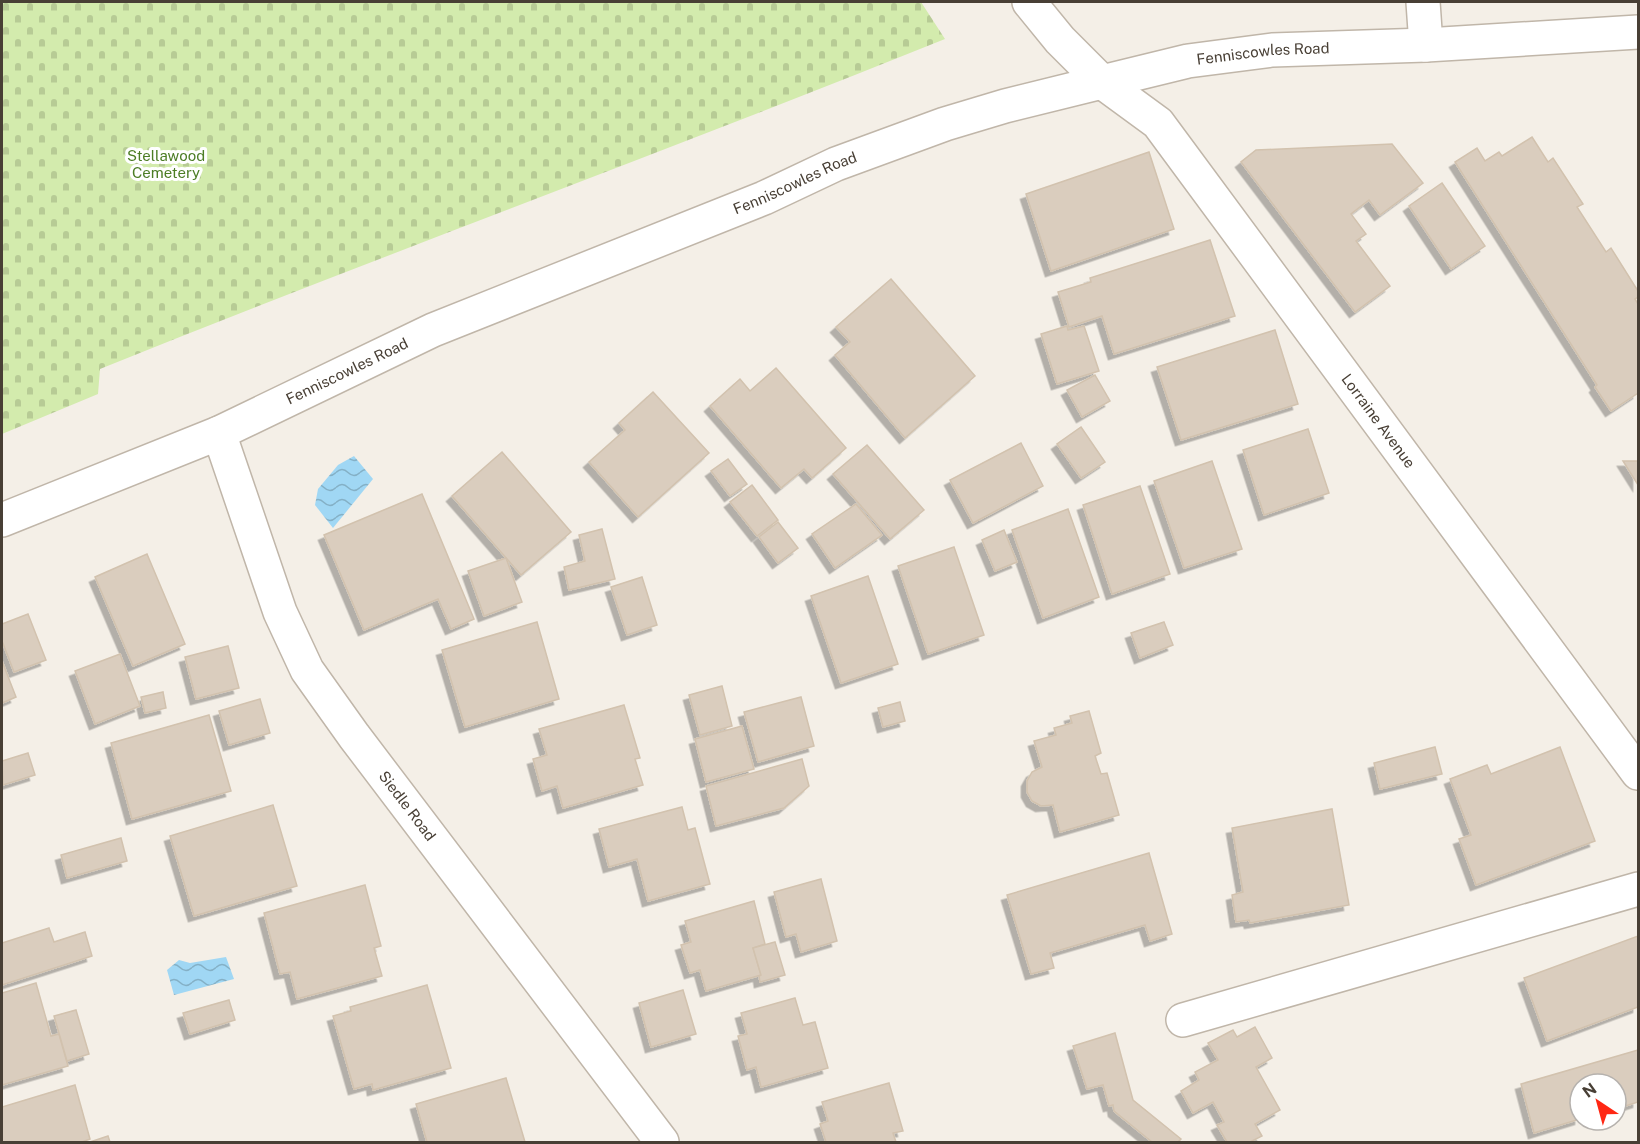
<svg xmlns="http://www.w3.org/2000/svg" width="1640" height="1144" font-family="'Public Sans',sans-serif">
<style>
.cemetery{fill:url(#cemetery-stones)}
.water{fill:url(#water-waves)}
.building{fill:#dacdbe;stroke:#d2c2ae;stroke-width:1.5;filter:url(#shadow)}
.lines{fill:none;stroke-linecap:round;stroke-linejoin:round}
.minor-casing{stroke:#c0b6a9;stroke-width:36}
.tertiary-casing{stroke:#c0b6a9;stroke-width:36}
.minor{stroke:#fff;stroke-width:33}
.tertiary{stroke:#fff;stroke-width:33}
.labels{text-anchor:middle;stroke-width:6;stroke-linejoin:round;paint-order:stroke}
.street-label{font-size:15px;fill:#483f35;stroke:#fff}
.park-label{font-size:15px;fill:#4c7d25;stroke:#fff}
</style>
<defs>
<pattern id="cemetery-stones" width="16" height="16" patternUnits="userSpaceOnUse" patternTransform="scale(1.5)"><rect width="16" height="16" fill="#d3ebad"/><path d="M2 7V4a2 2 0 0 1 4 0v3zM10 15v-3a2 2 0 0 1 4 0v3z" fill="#b7cb95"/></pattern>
<pattern id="water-waves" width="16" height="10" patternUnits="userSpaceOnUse" patternTransform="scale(1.5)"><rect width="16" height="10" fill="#a0d7f4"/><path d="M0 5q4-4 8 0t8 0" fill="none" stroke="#84b0c6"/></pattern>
<filter id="shadow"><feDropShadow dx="-5.5" dy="5.5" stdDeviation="0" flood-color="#0004"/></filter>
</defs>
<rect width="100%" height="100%" fill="#f4efe7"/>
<path class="cemetery" d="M2 2H921L945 39C665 152 380 256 100 369L98 394 2 434Z"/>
<g class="water">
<path d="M354 456 373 479 333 528 315 505 318 489 338 465Z"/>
<path d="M226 957 234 979 174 995 167 970 179 960 190 963Z"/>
</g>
<g class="building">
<path d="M1532 137 1548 162 1553 158 1583 204 1577 207 1606 252 1611 248 1638 291V297L1635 299 1638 304V393L1611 411 1595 387 1597 385 1455 162 1477 148 1485 161 1499 152 1502 156Z"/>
<path d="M1392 144 1423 183 1380 215 1369 200 1351 214 1366 234 1356 241 1390 286 1355 312 1241 162 1256 150Z"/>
<path d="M1149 152 1174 229 1051 271 1026 194Z"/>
<path d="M1442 183 1485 246 1451 269 1409 206Z"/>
<path d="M1210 240 1235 316 1114 354 1102 316 1069 327 1058 292 1091 282 1090 278Z"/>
<path d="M891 279 975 376 905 438 835 355 850 342 836 327Z"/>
<path d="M1067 326 1068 330 1084 326 1099 371 1057 384 1041 334Z"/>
<path d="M1275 330 1298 404 1181 440 1157 367Z"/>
<path d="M776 368 846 448 812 478 804 469 781 488 710 406 740 379 750 391Z"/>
<path d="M1095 375 1110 401 1082 417 1067 390Z"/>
<path d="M653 392 709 453 638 517 589 462 625 430 619 423Z"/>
<path d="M1081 427 1105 462 1081 478 1057 444Z"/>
<path d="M1308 429 1329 493 1264 515 1243 450Z"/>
<path d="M1021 443 1043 486 973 523 950 480Z"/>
<path d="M867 445 924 510 890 539 833 474Z"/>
<path d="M502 452 571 532 521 575 452 496Z"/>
<path d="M728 459 747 484 730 496 711 471Z"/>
<path d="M1212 461 1242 549 1184 568 1154 481Z"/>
<path d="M1623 461H1638V485Z"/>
<path d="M752 485 778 520 757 536 730 502Z"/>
<path d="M1140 486 1170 574 1112 594 1083 505Z"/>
<path d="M422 494 474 619 451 629 438 599 364 630 324 535Z"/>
<path d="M856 504 882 535 835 568 812 534Z"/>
<path d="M1068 509 1099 597 1043 618 1012 530Z"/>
<path d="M778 522 798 548 778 563 759 537Z"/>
<path d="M602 529 615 579 569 590 564 567 585 561 579 535Z"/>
<path d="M1004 530 1017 562 995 571 982 540Z"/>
<path d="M954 547 984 635 928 654 898 566Z"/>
<path d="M147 554 185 644 133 666 95 577Z"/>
<path d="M506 558 522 602 484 616 468 571Z"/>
<path d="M868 576 898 664 841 683 811 596Z"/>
<path d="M642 577 657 625 627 635 611 587Z"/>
<path d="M28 614 46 660 14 672 2 641V624Z"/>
<path d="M537 622 559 699 465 727 442 650Z"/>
<path d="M1164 622 1173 645 1140 658 1131 633Z"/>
<path d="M228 646 239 688 196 699 185 657Z"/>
<path d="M120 654 140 706 95 724 75 671Z"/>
<path d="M2 661 16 697 2 703Z"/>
<path d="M722 686 732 726 700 735 689 695Z"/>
<path d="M163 692 166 708 145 713 141 697Z"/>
<path d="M801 697 814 746 758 762 744 712Z"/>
<path d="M260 699 270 733 229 745 219 711Z"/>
<path d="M900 702 905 721 883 727 878 708Z"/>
<path d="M624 705 640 758 635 759 643 785 563 808 557 786 542 791 533 759 547 755 539 729Z"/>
<path d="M1089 711 1101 753 1095 756 1101 774 1107 773 1119 815 1060 832 1053 805 1041 806 1032 801 1027 792V781L1032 772 1042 767 1034 741 1056 735 1054 728 1072 723 1070 716Z"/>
<path d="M209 715 231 791 132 819 111 743Z"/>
<path d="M742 726 754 769 706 782 695 739Z"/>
<path d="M1435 747 1442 774 1380 789 1374 763Z"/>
<path d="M1560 747 1595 841 1476 885 1459 839 1471 835 1450 779 1487 765 1491 774Z"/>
<path d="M28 753 35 775 3 785 2 761Z"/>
<path d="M802 759 809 786 784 808 716 826 706 786Z"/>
<path d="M273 805 297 886 194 916 170 836Z"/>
<path d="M682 807 688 830 695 828 710 884 648 901 637 859 609 867 599 829Z"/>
<path d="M1332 809 1349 905 1250 923 1249 920 1236 922 1232 895 1243 892 1232 828Z"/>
<path d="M121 838 127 861 67 878 61 855Z"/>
<path d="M1149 853 1172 934 1150 941 1145 925 1050 953 1054 968 1031 974 1007 895Z"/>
<path d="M821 879 837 941 801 952 796 934 786 937 774 892Z"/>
<path d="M365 885 381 946 374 948 382 976 297 999 290 972 280 974 264 913Z"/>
<path d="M754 901 765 944 753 948 761 975 706 991 700 970 690 973 681 945 691 942 685 921Z"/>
<path d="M49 928 54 942 85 932 92 956 2 985V943Z"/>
<path d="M1638 936V1007L1547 1041 1524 978Z"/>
<path d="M775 942 785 975 760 982 759 976 761 975 753 948Z"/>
<path d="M36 983 51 1036 59 1034 68 1066 2 1085V993Z"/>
<path d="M427 985 451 1068 373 1090 372 1084 354 1089 333 1016 351 1011 350 1007Z"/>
<path d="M683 990 696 1034 651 1047 639 1003Z"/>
<path d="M795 998 803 1025 815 1022 828 1068 761 1087 756 1067 747 1070 738 1036 747 1034 741 1013Z"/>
<path d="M229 1000 235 1020 190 1034 183 1013Z"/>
<path d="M76 1010 89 1054 67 1061 54 1016Z"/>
<path d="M1255 1027 1272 1058 1256 1067 1280 1110 1255 1124 1262 1136 1250 1142H1227L1217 1125 1224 1122 1213 1102 1193 1113 1181 1091 1199 1080 1195 1072 1218 1060 1208 1043 1233 1030 1237 1037Z"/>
<path d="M1115 1033 1133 1100 1181 1139 1178 1142H1152L1114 1111 1113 1105 1109 1106 1103 1085 1087 1089 1073 1046Z"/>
<path d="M1638 1050V1102L1616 1109V1084H1580V1119L1534 1133 1521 1084Z"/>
<path d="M506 1078 525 1142H427L416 1104Z"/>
<path d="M889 1083 903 1131 893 1133 896 1142H826L820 1124 828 1121 822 1102Z"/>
<path d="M75 1085 90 1139 82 1142H2V1107Z"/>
<path d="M108 1136 110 1142H90Z"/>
</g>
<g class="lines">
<defs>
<g id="minor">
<path d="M1423 2 1426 45"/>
<path id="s1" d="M1102 82 1158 123 1638 773"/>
<path id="s2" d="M1102 82 1188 61 1272 50 1426 45 1638 32"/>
<path id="s3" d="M219 433 280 612 307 670 354 736 662 1142"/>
<path d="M1183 1020 1638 889"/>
</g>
<g id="tertiary">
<path d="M1029 2 1060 40 1102 82"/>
<path id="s4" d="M2 520 219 433 433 330 764 198 836 164 945 124 1005 106 1102 82"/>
</g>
</defs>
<use href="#minor" class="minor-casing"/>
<use href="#tertiary" class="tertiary-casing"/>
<use href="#minor" class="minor"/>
<use href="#tertiary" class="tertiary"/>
</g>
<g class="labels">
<g class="street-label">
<text dy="5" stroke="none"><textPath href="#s2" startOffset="164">Fenniscowles Road</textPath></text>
<text dy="5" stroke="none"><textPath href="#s4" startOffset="862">Fenniscowles Road</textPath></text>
<text dy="5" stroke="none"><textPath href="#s4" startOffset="376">Fenniscowles Road</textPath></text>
<text dy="5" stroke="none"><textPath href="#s1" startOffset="440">Lorraine Avenue</textPath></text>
<text dy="5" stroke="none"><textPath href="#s3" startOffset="422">Siedle Road</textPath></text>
</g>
<g class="park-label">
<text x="166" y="161">Stellawood<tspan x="166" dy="17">Cemetery</tspan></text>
</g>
</g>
<rect width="1640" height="1144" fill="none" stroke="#483f35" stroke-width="6"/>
<g transform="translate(1598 1102) rotate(324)"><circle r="28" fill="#ffffff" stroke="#b6b2ae" stroke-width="1.5"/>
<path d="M0-4.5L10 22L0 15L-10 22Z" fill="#ff2713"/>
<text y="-9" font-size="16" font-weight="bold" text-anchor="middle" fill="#483f35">N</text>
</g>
</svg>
